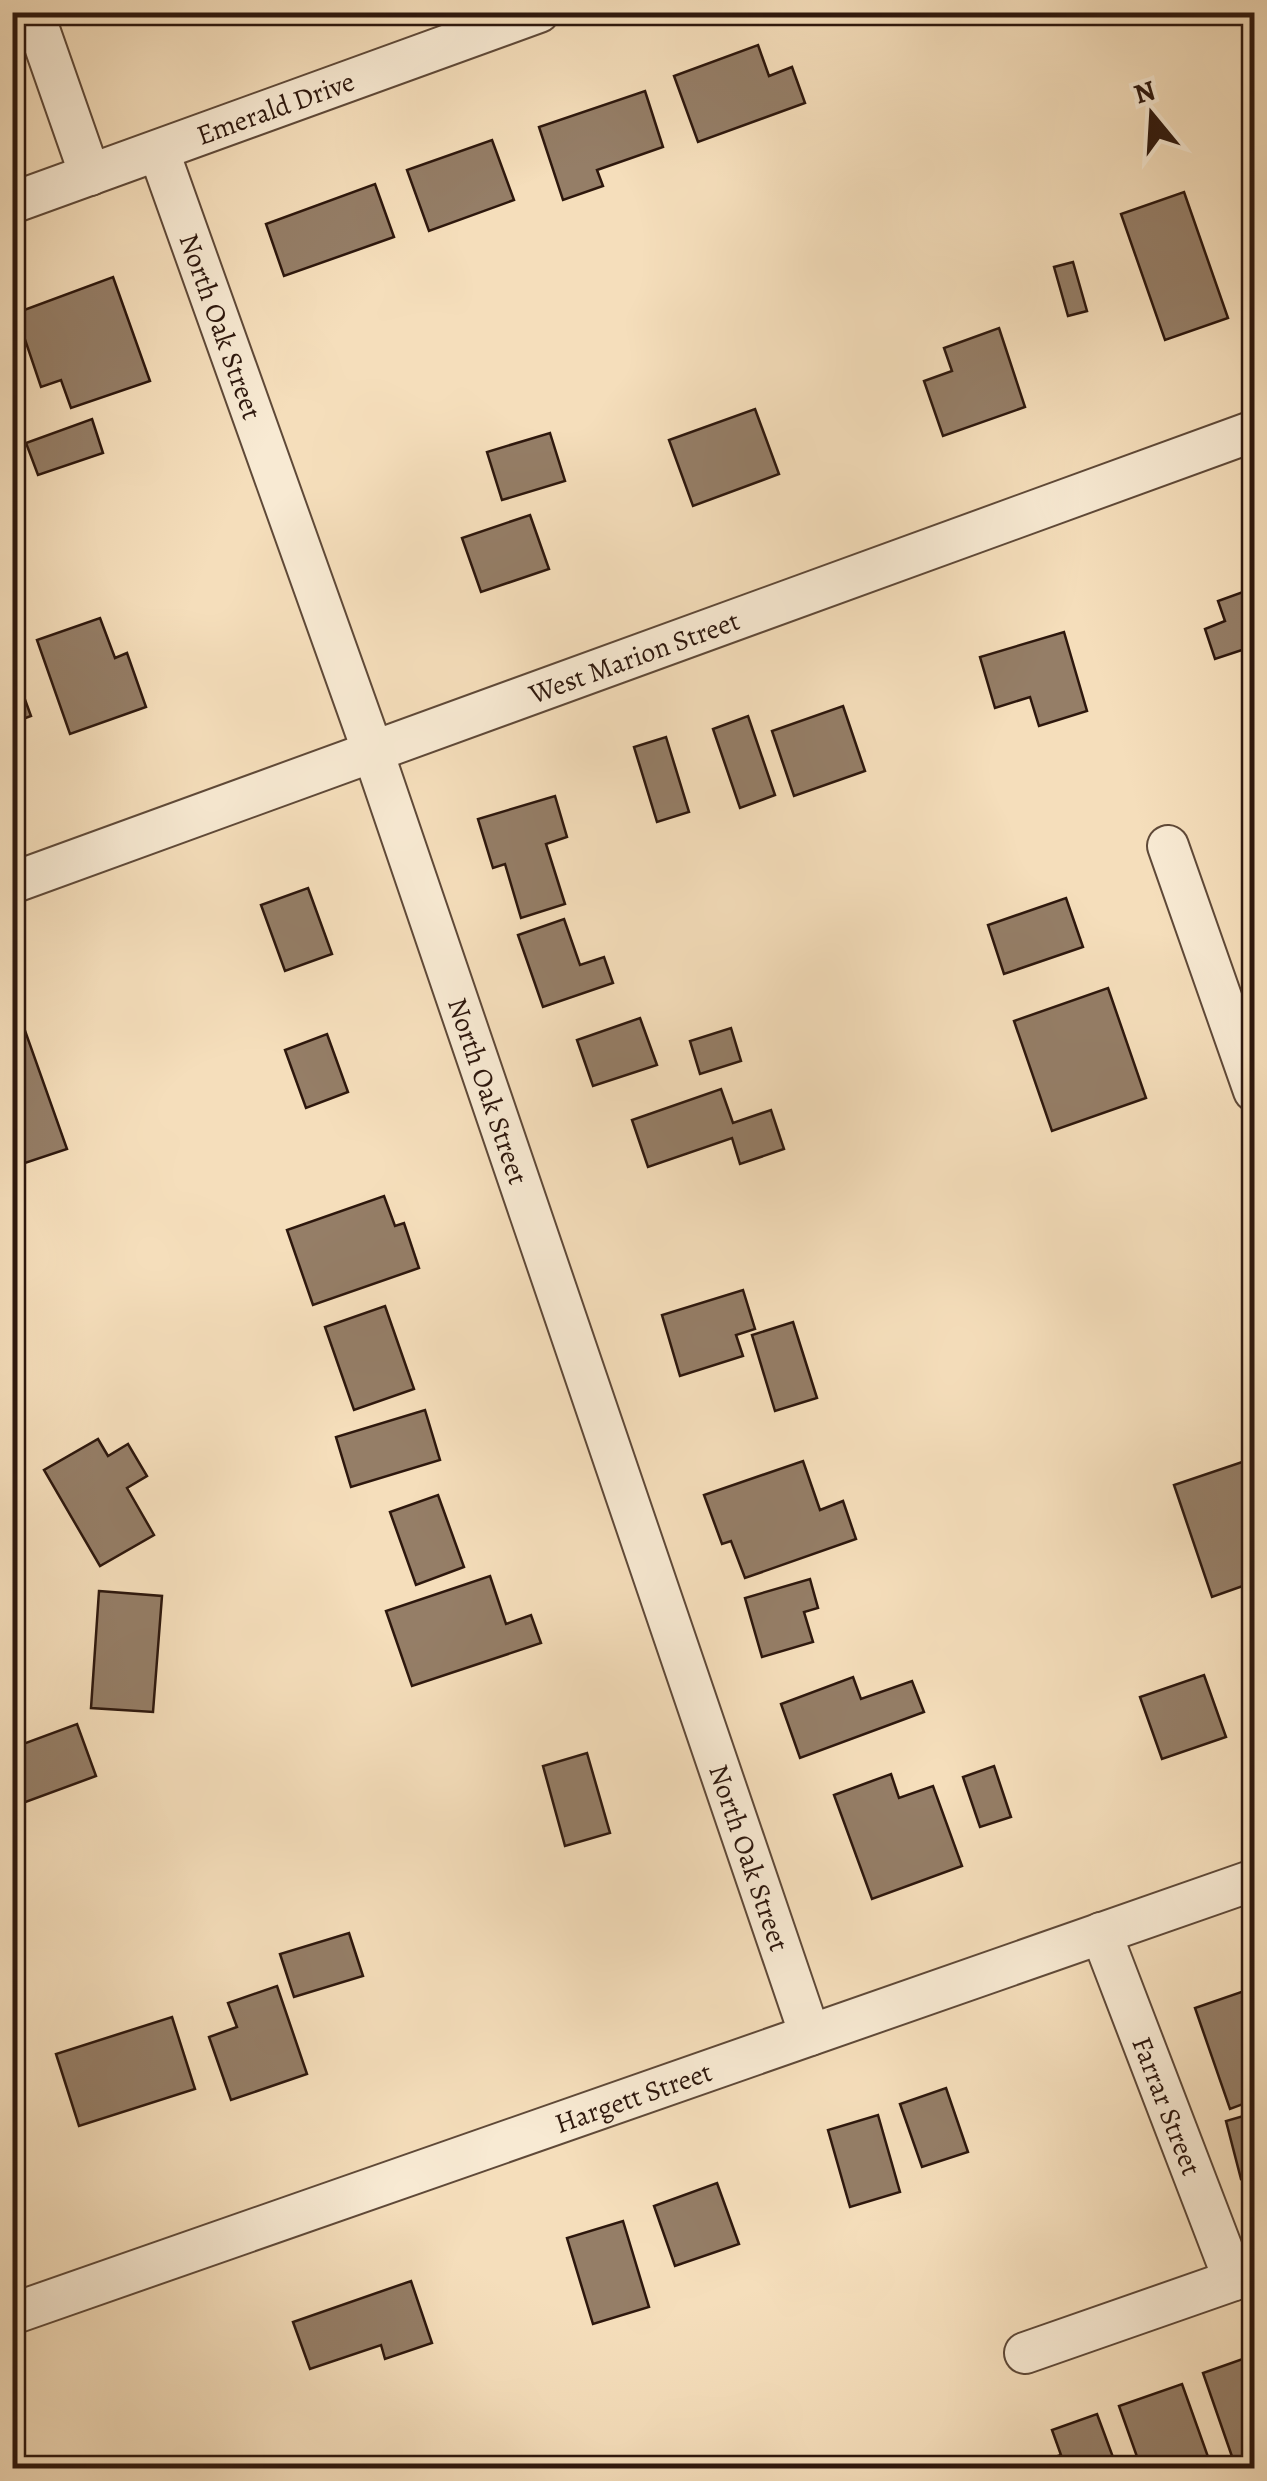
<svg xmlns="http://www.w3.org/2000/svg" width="1267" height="2481" font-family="Alegreya,serif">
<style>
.building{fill:#957e67;stroke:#2d170d;stroke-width:2.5}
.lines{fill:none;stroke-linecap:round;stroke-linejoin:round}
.minor-casing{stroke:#5f4938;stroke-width:44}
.minor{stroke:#f8ead3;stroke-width:40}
.labels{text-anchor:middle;stroke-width:9;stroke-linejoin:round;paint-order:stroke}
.street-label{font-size:28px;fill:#2d170d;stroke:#f8ead3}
</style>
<rect width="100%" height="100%" fill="#f5debb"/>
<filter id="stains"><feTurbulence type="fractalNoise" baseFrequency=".002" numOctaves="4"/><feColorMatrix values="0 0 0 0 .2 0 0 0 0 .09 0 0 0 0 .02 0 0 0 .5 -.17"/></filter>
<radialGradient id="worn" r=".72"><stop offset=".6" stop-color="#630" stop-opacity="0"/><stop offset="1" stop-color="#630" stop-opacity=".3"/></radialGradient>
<g class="building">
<path d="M758 45 769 76 792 67 805 103 698 142 674 76Z"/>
<path d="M645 91 663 147 597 170 603 186 563 200 539 127Z"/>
<path d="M492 140 514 200 429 231 407 170Z"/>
<path d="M375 184 394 237 284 276 266 224Z"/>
<path d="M1184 192 1228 318 1165 340 1121 214Z"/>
<path d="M1073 262 1087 311 1068 316 1054 267Z"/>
<path d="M113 277 150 381 71 408 61 380 41 387 16 313Z"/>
<path d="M999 328 1025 407 943 436 924 381 952 371 944 348Z"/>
<path d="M755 409 779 474 693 506 669 440Z"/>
<path d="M92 419 103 453 38 475 26 443Z"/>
<path d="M550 433 565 481 502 500 487 452Z"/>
<path d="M530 515 549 569 481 592 462 538Z"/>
<path d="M1254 588V646L1215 659 1205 629 1225 621 1218 601Z"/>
<path d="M100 618 115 658 127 653 146 707 70 734 37 640Z"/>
<path d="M1064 632 1087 711 1039 726 1030 697 995 708 980 657Z"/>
<path d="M12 664 31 716 12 723Z"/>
<path d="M843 706 865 771 794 796 772 731Z"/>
<path d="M748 716 775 795 740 808 713 729Z"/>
<path d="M666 737 689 812 657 822 634 747Z"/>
<path d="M555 796 567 837 546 844 565 904 521 918 505 864 493 868 478 819Z"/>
<path d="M308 888 332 954 285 971 261 905Z"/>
<path d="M1066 898 1083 947 1004 974 988 925Z"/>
<path d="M564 919 580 965 604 957 613 983 543 1007 518 935Z"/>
<path d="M1108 988 1146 1098 1052 1131 1014 1021Z"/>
<path d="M12 994 67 1149 25 1163 12 1127Z"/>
<path d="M640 1018 657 1065 593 1086 577 1040Z"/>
<path d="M731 1028 741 1061 700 1074 690 1041Z"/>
<path d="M327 1034 348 1092 306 1108 285 1050Z"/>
<path d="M721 1089 733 1123 771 1110 784 1149 740 1164 732 1138 648 1167 632 1120Z"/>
<path d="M384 1196 395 1226 404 1223 419 1268 313 1305 287 1230Z"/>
<path d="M743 1290 755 1329 736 1335 743 1356 680 1376 662 1315Z"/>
<path d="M385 1306 414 1389 354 1410 325 1327Z"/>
<path d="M793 1322 817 1398 775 1411 752 1335Z"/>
<path d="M425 1410 440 1460 351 1487 336 1437Z"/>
<path d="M98 1439 108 1456 128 1444 147 1476 127 1488 154 1535 100 1566 44 1470Z"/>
<path d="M1254 1458V1582L1212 1597 1174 1485Z"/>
<path d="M803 1461 820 1510 843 1501 856 1539 745 1578 731 1541 722 1544 704 1495Z"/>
<path d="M438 1495 464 1567 416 1585 390 1512Z"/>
<path d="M490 1576 506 1624 531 1615 541 1643 412 1686 386 1611Z"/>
<path d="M810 1579 818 1608 804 1612 813 1642 762 1657 745 1598Z"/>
<path d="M99 1591 162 1596 153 1712 91 1708Z"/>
<path d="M1204 1675 1226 1737 1162 1759 1140 1697Z"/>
<path d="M853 1677 861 1699 912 1681 924 1712 800 1758 781 1704Z"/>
<path d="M77 1724 96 1776 12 1807V1748Z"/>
<path d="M587 1753 610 1833 565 1846 543 1766Z"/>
<path d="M994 1766 1011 1817 980 1827 963 1777Z"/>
<path d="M891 1774 899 1798 933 1786 962 1866 872 1899 834 1795Z"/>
<path d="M349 1933 363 1976 294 1997 280 1954Z"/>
<path d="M277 1986 307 2074 231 2100 209 2037 237 2027 228 2003Z"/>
<path d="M1247 1990 1254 2011V2100L1230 2109 1195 2008Z"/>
<path d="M172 2017 195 2089 79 2126 56 2054Z"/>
<path d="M946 2088 968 2152 922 2167 900 2104Z"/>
<path d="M1254 2113V2176L1241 2179 1226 2121Z"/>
<path d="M878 2115 900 2192 850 2207 828 2130Z"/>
<path d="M717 2183 739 2244 675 2266 654 2206Z"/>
<path d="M623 2221 649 2307 593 2324 567 2238Z"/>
<path d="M411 2281 432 2343 385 2359 381 2345 310 2369 293 2322Z"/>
<path d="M1254 2355V2461L1236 2468 1203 2373Z"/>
<path d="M1182 2384 1212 2468H1141L1119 2406Z"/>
<path d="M1097 2414 1117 2468H1022L1061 2455 1052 2430Z"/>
</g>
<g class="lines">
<defs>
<g id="minor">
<path d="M33 12 90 175"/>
<path id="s1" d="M159 152 373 752 810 2035"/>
<path id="s2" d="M12 203 539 12"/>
<path d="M1168 846 1254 1091"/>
<path id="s3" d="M12 883 1254 431"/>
<path id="s4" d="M1101 1933 1234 2280"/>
<path id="s5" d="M12 2314 1254 1880"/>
<path d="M1025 2353 1254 2273"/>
</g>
</defs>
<use href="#minor" class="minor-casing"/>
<use href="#minor" class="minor"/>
</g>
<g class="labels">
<g class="street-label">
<text dy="10" stroke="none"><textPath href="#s2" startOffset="280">Emerald Drive</textPath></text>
<text dy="10" stroke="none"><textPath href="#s1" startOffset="185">North Oak Street</textPath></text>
<text dy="10" stroke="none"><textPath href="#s3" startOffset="662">West Marion Street</textPath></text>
<text dy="10" stroke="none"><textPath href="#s1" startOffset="995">North Oak Street</textPath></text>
<text dy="10" stroke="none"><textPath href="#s1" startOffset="1805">North Oak Street</textPath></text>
<text dy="10" stroke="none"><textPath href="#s5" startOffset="658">Hargett Street</textPath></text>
<text dy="10" stroke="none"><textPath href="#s4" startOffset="185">Farrar Street</textPath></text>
</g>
</g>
<rect width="1267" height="2481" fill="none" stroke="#f5debb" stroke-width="50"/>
<rect x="15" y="15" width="1237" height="2451" fill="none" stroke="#2d170d" stroke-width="5"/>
<rect x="25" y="25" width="1217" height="2431" fill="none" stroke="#2d170d" stroke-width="2.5"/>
<g transform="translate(1152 115) rotate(342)" stroke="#f8ead3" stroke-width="8" paint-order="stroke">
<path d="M0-8L18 38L0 25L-18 38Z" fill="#2d170d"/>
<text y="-15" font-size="28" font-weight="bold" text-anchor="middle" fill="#2d170d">N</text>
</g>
<rect width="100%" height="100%" filter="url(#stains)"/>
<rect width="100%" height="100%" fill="url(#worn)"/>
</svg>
